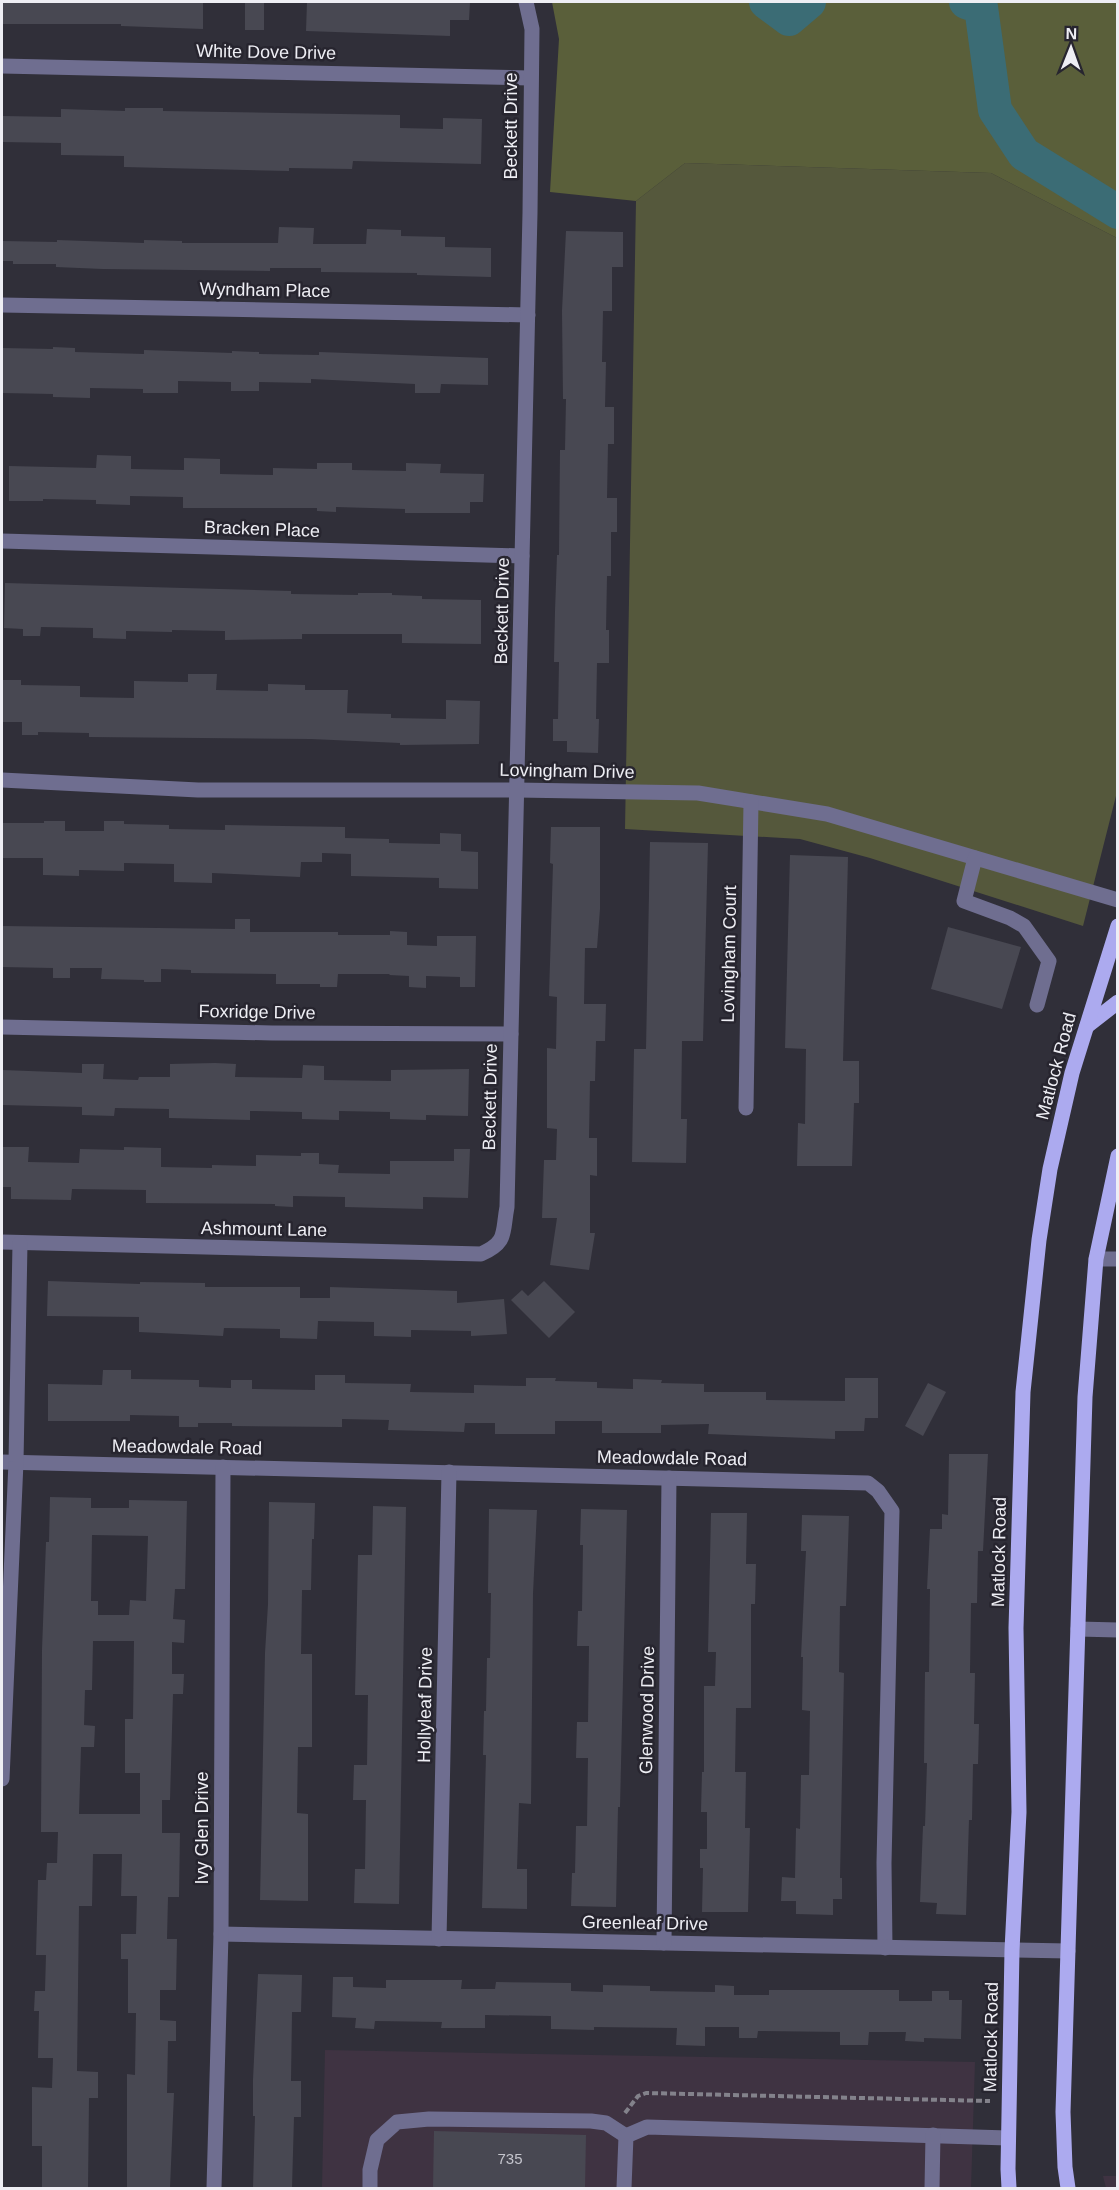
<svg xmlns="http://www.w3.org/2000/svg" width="1119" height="2190" font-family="Helvetica,sans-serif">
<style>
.commercial{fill:#3f3342}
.green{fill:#55583c}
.forest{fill:#5a5f3a}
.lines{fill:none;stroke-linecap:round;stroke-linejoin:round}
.river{stroke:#3b6c75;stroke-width:34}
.building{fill:#484852;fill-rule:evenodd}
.path{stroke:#83828b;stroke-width:4;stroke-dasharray:6 3;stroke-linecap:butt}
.minor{stroke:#6f6e90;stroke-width:15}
.major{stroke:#acaaef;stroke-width:15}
.labels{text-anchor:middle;stroke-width:5;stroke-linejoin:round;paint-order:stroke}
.number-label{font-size:15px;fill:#c4c4cc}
.street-label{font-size:18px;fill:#eeeef4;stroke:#27252f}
</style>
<rect width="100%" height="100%" fill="#302f39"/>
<g class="commercial">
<path d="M325 2050 975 2062 971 2188H322Z"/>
<path d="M1103 2176H1117V2188H1106Z"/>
</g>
<path class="green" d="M685 163 991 173 1117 238V792L1083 926 870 858 800 839 625 829 636 201Z"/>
<path class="forest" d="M552 2H1117V238L991 173 685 163 636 201 550 192 559 39Z"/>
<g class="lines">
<g class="river">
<path d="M766 2 789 19 809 2"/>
<path d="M966 2 981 7 995 110 1024 154 1118 212"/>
</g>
</g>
<g class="building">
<path d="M2 2H203V29L121 26V24H2Z"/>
<rect x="245" y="2" width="19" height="28"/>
<path d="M307 2H470L469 20H450V36L306 31Z"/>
<path d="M125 108H163V111L400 115V128L443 129V118L482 119 481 164 353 161 352 169 289 168V171L124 167V156L61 155V143L2 142V116L61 117V109L125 111Z"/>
<path d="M279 227 314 228 313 244H366L367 229 401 230V236L445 237V247L491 248V277L417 275V273L321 272V268H270V271L103 269 56 267V264H13V261H2V241L57 242V240L144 243V240L182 241V243H278Z"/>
<path d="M566 231 623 232V267H612V311H603L602 362H606L605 407H614V444H608L607 498H617V532H611V576H607L606 630H609V663H597L596 719H599L598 753 567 752V741H553V719H558L559 662H554L555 611 557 555H559L560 450H565L566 399H563L562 311Z"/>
<path d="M53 347 75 348V352L144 354V350L232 353V351L259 352V354L319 355V352L488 358V385L441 384 440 393H415V384L311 379V383L259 382V391H231V382L178 381V393H143V389L90 388V398L53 397V394L2 393V348L53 349Z"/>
<path d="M97 455 131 456V469L184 470V458L220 459V474L273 475V468L317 469V463H352V470L406 471V463L441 464 440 473 484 474 483 502H470V513H405V509L336 507V512L317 511V508H183V497L130 496V505L96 504V500L43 499V501H9V466L96 468Z"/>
<path d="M5 583 291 591V594L358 595V593H392V595L422 596V599L481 600V644L402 643V634H302V639L225 640V631L172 630V632L126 631V639L93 638V628L41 627 40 636H23V629L4 628Z"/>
<path d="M188 674H217L216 690 268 691V684L305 685V690H348L347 713 391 714V718L446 719V700L480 701 479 744 400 745V743L311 739 89 737V733L38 732V735H22V722H2V680H21V685L80 686V697L134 698V681L188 682Z"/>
<path d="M44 821H65V831H104V821H124V824L169 825V829L225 830V825L345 827V838L389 839V843L440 844V833L461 834V851L478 852V889L439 888V878L351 876V854L322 853V862H301L300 877 212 873V883L174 882V864L124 863V871L79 870V876L43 875V858H2V823H44Z"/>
<path d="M551 827H600V909L597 948H585L584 1004H606L605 1041H596L595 1081H590L589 1138H597V1176L590 1175V1233H595L589 1270 550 1265 557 1218H542L544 1160H556L557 1129 547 1128V1048L556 1049 557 997 549 996 553 864 550 863Z"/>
<path d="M650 842 708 843 703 1041H682L681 1119H687L686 1163 632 1162 634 1049H646Z"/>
<path d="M790 855 848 857 843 1061H859V1103H854L852 1166H797L798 1123 805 1124 806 1049 785 1048Z"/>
<path d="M235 919H250V932H338V935H390V931L407 932V945L437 946V936H476L475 987H460V977L426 976V988L409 987V976L389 975 390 974H338L337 987H320V984H276V974L191 973V970L161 969V982H144V980L101 979 102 968H70V978H53V968L2 967V926L235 929Z"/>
<path d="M948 927 1021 947 1002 1009 931 989Z"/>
<path d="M215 1063 236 1064 235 1077 302 1078 303 1065 324 1066V1080L391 1081V1070L469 1069 468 1116 426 1115V1120L390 1119V1112L339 1111V1120L302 1119V1112L250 1111V1120L169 1118V1109L115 1108 114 1116 82 1115V1107L2 1105V1070L82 1073V1064H104L103 1079 138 1080 139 1077H170V1064Z"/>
<path d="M2 1147H29L28 1162 79 1163 80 1149 124 1150V1147L161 1148V1167L212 1168V1165L256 1166V1155L301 1156V1153H319V1164L339 1165 338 1173 390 1174V1161H454V1149H470L468 1198 423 1197V1209L345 1207V1197L293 1196V1207L275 1206V1204L146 1203V1190L72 1189 71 1200 11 1199V1187H2Z"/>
<path d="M48 1281 140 1284V1282L205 1283V1287H300V1298H330V1287L457 1291V1303L504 1299 507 1334 471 1336V1331L411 1330V1337L374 1336V1322L318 1321 317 1339 280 1338V1329L224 1328 223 1336 139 1332V1317L47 1316Z"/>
<path d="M544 1281 575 1312 549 1338 511 1300 522 1290 528 1296Z"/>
<path d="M103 1370H131V1379L199 1380V1387L231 1388V1380H252V1389L315 1390V1375H345V1383L411 1384 410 1392 474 1393V1385L526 1386V1378H556L555 1381 597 1382V1388L633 1389V1379L662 1380 661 1383 704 1384V1392H766V1400L845 1401V1378H878V1418H865L864 1431H835V1439L708 1434 709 1424 661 1425V1433H602V1421H555V1434H495V1423H465L464 1432 388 1430 389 1420 342 1419V1427L232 1426V1423H198V1427H179V1416L130 1415V1421H48V1384L102 1385Z"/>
<path d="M928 1383 946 1392 923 1436 905 1426Z"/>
<path d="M949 1454H988L983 1551H978L977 1603H971L970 1673H975L974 1724H979L978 1764H973L972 1820H969L966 1915 936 1914 937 1903 920 1902 923 1826H925L927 1763H924L925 1672H929L930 1589H927L930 1529H942V1514L948 1515Z"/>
<path d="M50 1497 91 1498V1508H129V1500L187 1501 185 1589H175L173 1619 185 1620 184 1643 172 1642V1674H184L183 1694H173L170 1800H162V1833H180L179 1897H168L167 1939H177L176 1990H160V2020L176 2021V2041H168L167 2093H174L170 2188H127V2074L135 2075 136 2013H128V1959H121V1934H136L137 1896H121L122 1854H93L92 1906H79L77 2071 98 2072V2098H89L88 2188H42V2146H32V2087L52 2088 53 2058H38L39 2011H34L35 1991H45L46 1955H36L38 1880H46L47 1863H57L58 1832H41L42 1650 46 1542H49ZM92 1535 148 1536 146 1601 130 1600 129 1615H98V1601H91ZM93 1641H134L133 1719H125V1773H140V1814H79L81 1747H94L95 1726 84 1725 85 1690H92Z"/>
<path d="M269 1502 315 1503 314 1539H312L311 1590H302L301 1654H312V1747H298L297 1813 308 1814V1901L260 1900 265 1653 268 1604Z"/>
<path d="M373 1506 406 1507 399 1904 354 1903 355 1869H365L366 1800H353L354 1765H367L368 1695H355L358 1555H372Z"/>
<path d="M489 1509 537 1510 533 1594 531 1804 519 1803 517 1869H527V1909L482 1908 486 1755H483L484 1711H486L487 1658H490L491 1593H488Z"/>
<path d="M581 1509 627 1510 620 1807H618L616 1907 571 1906 572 1873H575L576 1826H587L588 1758H576L577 1722H588L589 1646H577L578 1611H582L583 1545H580Z"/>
<path d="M711 1513H747L746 1564H756L755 1604H751V1708H736L735 1772H746L745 1828H750L748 1912H702L703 1868H700V1849H707V1812H701L702 1772H704V1686H715L716 1652H708Z"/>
<path d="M802 1515 849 1516 846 1606H840L839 1672 844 1673 840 1878H842V1899H833V1915L796 1914V1901H781L782 1877 795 1878 796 1828 800 1829 801 1775H809L810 1711 802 1710 803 1657H801L806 1551H801Z"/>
<path d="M258 1974 302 1975 301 2012H292L291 2081H301V2117H294L292 2188H253L255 2116H253V2080Z"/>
<path d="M333 1977H353V1987L386 1988V1980H462L461 1989H495L496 1982 571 1983V1991L603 1992V1985L650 1986V1991L715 1992V1985L734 1986V1995H769V1990H899V2001H932V1991H949V2000H962L961 2039 924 2038V2042L905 2041 906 2032H869L868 2045H840V2032L758 2031 757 2038H739V2027H705V2046L676 2045 677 2028 594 2027V2030L551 2029V2016L485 2015V2028H441L442 2022 375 2021 374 2029 355 2028 356 2018 332 2017Z"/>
<path d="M434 2131 586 2135 585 2188H433Z"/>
</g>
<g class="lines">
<path class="path" d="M625 2113 638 2096 646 2093 990 2101"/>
<g class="minor">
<path d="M2 66 530 78"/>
<path d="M2 305 528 315"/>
<path d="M2 541 522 556"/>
<path d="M2 780 198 790H517L698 793 827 814 1118 900"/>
<path d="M975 858 964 901 1010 918 1024 926 1049 961 1037 1005"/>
<path d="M2 1027 272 1033 511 1034"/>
<path d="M746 1108 751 802"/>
<path d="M2 1242 481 1254C508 1242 502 1233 507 1207L530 213 532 29 526 2"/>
<path d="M1096 1259H1118"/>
<path d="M2 1462 868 1483 878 1491 892 1511 884 1863 885 1948"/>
<path d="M1078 1629 1118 1630"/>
<path d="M2 1779 16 1462 20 1243"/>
<path d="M221 1934 1068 1951"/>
<path d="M439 1939 449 1472"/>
<path d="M664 1943 669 1478"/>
<path d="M214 2188 221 1934 223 1467"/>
<path d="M370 2188V2170L377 2140 397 2122 429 2119 591 2121 606 2123 626 2136"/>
<path d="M624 2188 626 2136 647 2127 1008 2138"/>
<path d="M932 2188 933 2135"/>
</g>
<g class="major">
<path d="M1087 1026 1118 1002"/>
<path d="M1009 2188 1008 2169 1012 1950 1019 1812 1016 1628 1023 1392 1039 1240 1050 1169 1072 1073 1118 926"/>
<path d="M1068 2188 1065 2167 1063 2112 1085 1397 1096 1259 1118 1156"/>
</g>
</g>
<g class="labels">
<g class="number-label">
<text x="510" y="2164">735</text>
</g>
<g class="street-label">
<text transform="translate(266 52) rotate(1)" y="6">White Dove Drive</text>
<text transform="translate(511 126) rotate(-90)" y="6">Beckett Drive</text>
<text transform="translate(265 290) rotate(1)" y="6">Wyndham Place</text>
<text transform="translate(262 529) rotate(2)" y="6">Bracken Place</text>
<text transform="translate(502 611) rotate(-89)" y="6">Beckett Drive</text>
<text transform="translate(567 771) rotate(1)" y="6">Lovingham Drive</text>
<text transform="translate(729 954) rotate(-89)" y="6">Lovingham Court</text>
<text transform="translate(257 1012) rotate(1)" y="6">Foxridge Drive</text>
<text transform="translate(1056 1066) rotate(-75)" y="6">Matlock Road</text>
<text transform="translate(490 1097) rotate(-89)" y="6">Beckett Drive</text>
<text transform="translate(264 1229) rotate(1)" y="6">Ashmount Lane</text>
<text transform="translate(187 1447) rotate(1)" y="6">Meadowdale Road</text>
<text transform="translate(672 1458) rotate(1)" y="6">Meadowdale Road</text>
<text transform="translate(999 1552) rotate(-89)" y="6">Matlock Road</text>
<text transform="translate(425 1705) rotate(-89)" y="6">Hollyleaf Drive</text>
<text transform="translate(647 1710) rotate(-89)" y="6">Glenwood Drive</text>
<text transform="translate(202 1828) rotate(-90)" y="6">Ivy Glen Drive</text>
<text transform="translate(645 1923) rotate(1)" y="6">Greenleaf Drive</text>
<text transform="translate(991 2037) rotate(-89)" y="6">Matlock Road</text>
</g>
</g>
<rect width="1119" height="2190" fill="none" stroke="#eeeef4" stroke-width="6"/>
<g transform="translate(1071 48) rotate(1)" stroke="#27252f" stroke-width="4.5" paint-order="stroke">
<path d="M0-4.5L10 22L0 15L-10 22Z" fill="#eeeef4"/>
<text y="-9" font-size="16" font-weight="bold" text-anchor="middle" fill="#eeeef4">N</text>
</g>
</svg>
